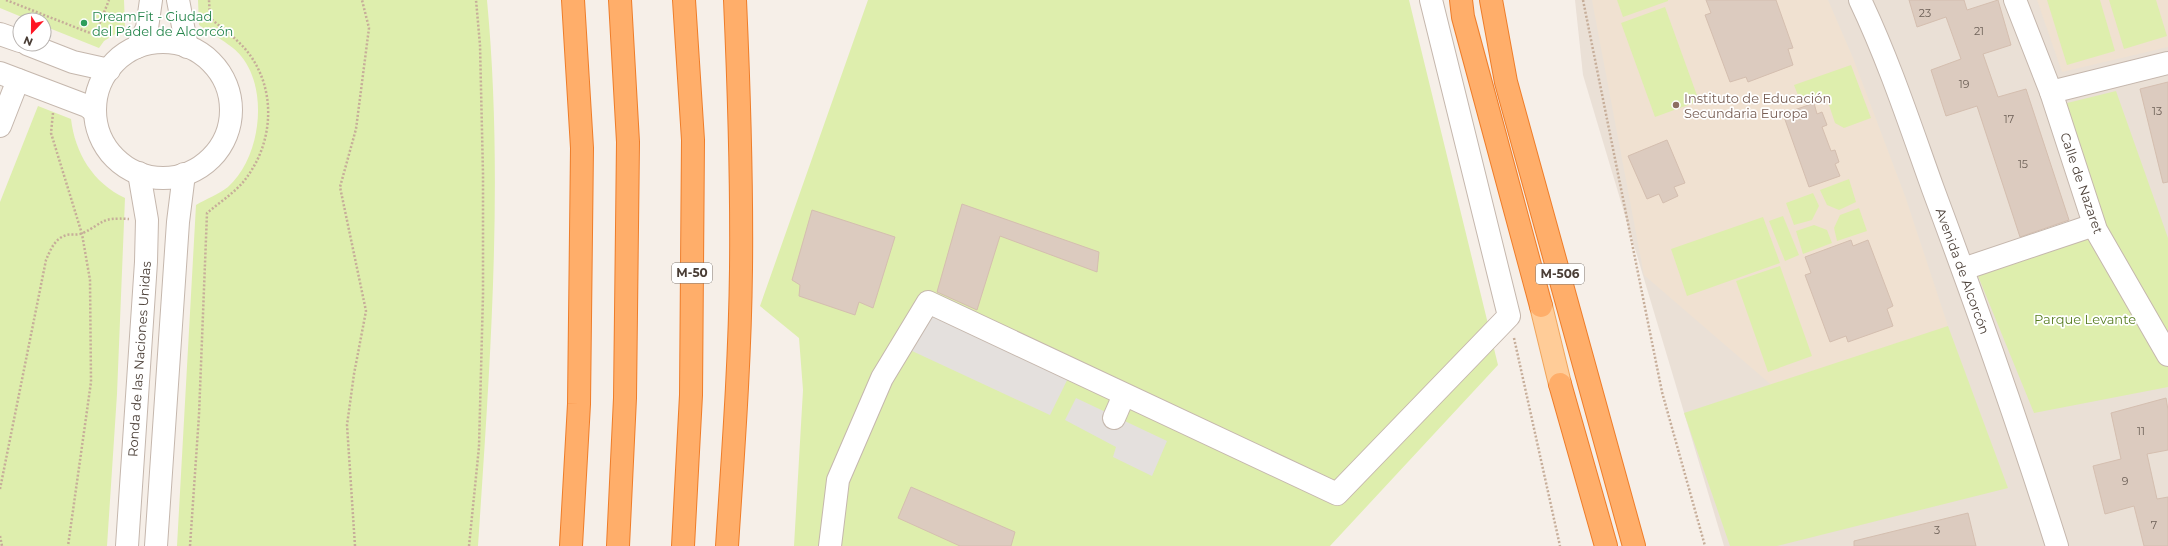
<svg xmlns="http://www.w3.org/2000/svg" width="2168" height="546" font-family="Montserrat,sans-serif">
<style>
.residential{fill:#eae0d6}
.education{fill:#f0e1d1}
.green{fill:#deeead}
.parking{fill:#e4e0dd}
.building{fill:#dccbbf;stroke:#d4beaf}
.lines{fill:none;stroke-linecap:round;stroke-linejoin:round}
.minor-casing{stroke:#c5b7ad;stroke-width:24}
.major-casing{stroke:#f0a55c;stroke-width:24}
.highway-casing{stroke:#ee7d2a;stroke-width:24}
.path{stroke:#c6ad99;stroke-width:2.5;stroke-dasharray:2 2;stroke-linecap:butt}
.minor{stroke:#fff;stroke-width:22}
.major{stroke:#ffcc98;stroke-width:22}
.highway{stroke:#ffae6a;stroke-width:22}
.leisure-dot{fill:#2e9e5b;stroke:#fff;stroke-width:1.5}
.education-dot{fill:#8d6e63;stroke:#fff;stroke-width:1.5}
.labels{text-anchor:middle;stroke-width:3.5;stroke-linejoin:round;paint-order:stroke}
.number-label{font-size:11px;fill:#6e6158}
.shield{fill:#fff;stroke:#807872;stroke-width:1}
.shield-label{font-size:12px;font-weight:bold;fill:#4a3e36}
.leisure-label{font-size:13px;fill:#27864d;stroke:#fff;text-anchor:start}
.education-label{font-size:13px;fill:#785e54;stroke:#fff;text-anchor:start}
.street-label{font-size:13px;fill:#4a3e36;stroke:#fff}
.park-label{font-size:13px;fill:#577d21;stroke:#fff}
</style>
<rect width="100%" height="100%" fill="#f6efe8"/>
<path class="residential" d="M1575 0H2168V546H1724L1583 75Z"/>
<g class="education">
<path d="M1592 0H1828L1853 58 1905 196 1948 326 1775 388 1644 275Z"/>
<path d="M2037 0H2168V47L2062 72Z"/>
</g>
<g class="green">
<path d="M0 0H124L125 28 104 41 99 48 44 26V20H29L0 8Z"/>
<path d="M198 0H487C504 181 490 365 478 546H177L196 205C206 199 219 194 228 187 261 157 269 90 241 56 234 46 210 33 199 25Z"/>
<path d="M868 0H1409L1498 365 1330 546H794L803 390 799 338 760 306Z"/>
<path d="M1617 0H1668V1L1623 17Z"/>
<path d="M2047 0H2100L2115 51 2067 65Z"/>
<path d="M2109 0H2156L2167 36 2124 49Z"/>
<path d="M1665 7 1699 101 1655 117 1621 23Z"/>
<path d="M1851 65 1871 118 1844 128 1835 123 1827 99 1817 102 1815 98 1809 100 1807 95 1799 98 1794 85Z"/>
<path d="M2116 91 2168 238V387L2034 413 1976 271 2105 226 2063 104Z"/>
<path d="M38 106 71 119C75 153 93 183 125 198L117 394 107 546H0V202Z"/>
<path d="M1849 179 1856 202 1839 210 1827 205 1820 190Z"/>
<path d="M1813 193 1819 206 1812 220 1794 225 1786 203Z"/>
<path d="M1859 208 1867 231 1837 241 1834 228 1840 215Z"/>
<path d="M1783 216 1799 255 1785 261 1769 221Z"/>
<path d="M1763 217 1780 263 1687 296 1671 249Z"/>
<path d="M1814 225 1827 230 1832 243 1803 254 1796 231Z"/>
<path d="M1780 266 1812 356 1768 372 1736 281Z"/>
<path d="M1948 326 2008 488 1777 546H1730L1684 413Z"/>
</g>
<g class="parking">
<path d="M934 298 1075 364 1050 415 910 350Z"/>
<path d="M1076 398 1167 441 1152 476 1113 457 1116 447 1065 420Z"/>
</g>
<g class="building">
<path d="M1706 0H1776L1793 48 1788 49 1793 65 1748 82 1746 77 1730 82 1705 15 1711 13Z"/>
<path d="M1909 0H1964L1967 10 1998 0 2011 45 1983 54 1998 97 2026 89 2069 220 2020 237 1977 106 1946 116 1931 70 1961 59 1946 17 1917 27Z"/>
<path d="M2168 82V182L2163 183 2140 89Z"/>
<path d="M1814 103 1817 114 1822 112 1827 125 1822 127 1831 151 1835 150 1839 162 1835 164 1840 176 1809 187 1783 114Z"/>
<path d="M1667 140 1685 183 1674 187 1678 196 1663 203 1659 194 1647 199 1628 156Z"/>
<path d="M962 204 1099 252 1097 272 1000 236 977 310 937 292Z"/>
<path d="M812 210 895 237 873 308 859 302 855 315 799 296 800 285 792 280Z"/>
<path d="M1851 240 1853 246 1868 240 1893 306 1887 309 1893 326 1848 342 1846 336 1830 342 1805 275 1811 273 1805 257Z"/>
<path d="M2166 398 2168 410V450L2147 454 2157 499 2168 497V546H2144L2134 506 2105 514 2093 466 2121 459 2111 413Z"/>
<path d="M911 487 1015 532 1011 546H960L898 518Z"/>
<path d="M1968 513 1976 546H1854V541Z"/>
</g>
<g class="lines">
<defs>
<g id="minor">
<path d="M178 0 187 47"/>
<path d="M1860 0C1889 61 1910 125 1933 189 1977 307 2019 426 2057 546"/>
<path d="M2015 0 2051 92 2096 230 2168 355"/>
<path d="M0 34 20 41"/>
<circle cx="163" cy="110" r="68"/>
<path d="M27 44 73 62 109 70"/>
<path d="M137 47 147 28 151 0"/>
<path d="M0 73 87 106 95 112"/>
<path d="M2051 92 2168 63"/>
<path d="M0 126 18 80"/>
<path d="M1963 269 2094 225"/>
<path d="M1114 418 1124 395"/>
<path d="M127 546 146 262 147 220 139 173"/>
<path d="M156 546 178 222 184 174"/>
<path d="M830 546 838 480 882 378 928 302 1337 494 1509 316 1431 0"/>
</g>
<path id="major" d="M1541 306 1560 384"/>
<g id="highway">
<path d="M1461 0 1463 17 1541 306"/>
<path d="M1491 0 1506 82 1634 546"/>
<path d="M1560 384 1606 546"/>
<path d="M571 546 579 404 582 148 573 0"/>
<path d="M618 546 625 398 628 142 620 0"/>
<path d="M683 546 691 395 693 140 684 0"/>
<path d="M727 546C733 454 740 361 741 269 742 179 739 90 735 0"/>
</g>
</defs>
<use href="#minor" class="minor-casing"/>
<use href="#major" class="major-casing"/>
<use href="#highway" class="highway-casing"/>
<g class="path">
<path d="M6 0 95 35 109 0"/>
<path d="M1583 0 1662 392 1705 546"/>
<path d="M53 113 51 133 82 234 90 280 91 382 68 546"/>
<path d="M1514 338 1560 546"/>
<path d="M0 489 46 260C50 251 54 240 64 236 69 233 77 236 83 233 104 223 100 217 129 219"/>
<path d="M0 536 2 546"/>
<path d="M190 546 199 415 207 213C219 203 234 193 244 181 272 146 277 96 252 58 241 41 224 30 210 18L209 0"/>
<path d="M355 546 347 425 354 374 366 311 340 187 356 129 369 28 362 0"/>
<path d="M469 546 479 447 483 295V174L480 45 476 0"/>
</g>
<use href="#minor" class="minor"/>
<use href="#major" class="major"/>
<use href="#highway" class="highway"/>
</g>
<circle class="leisure-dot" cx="84" cy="23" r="4"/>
<circle class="education-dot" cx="1676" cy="105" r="4"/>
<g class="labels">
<g class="number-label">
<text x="1925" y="17">23</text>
<text x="1979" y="35">21</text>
<text x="1964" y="88">19</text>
<text x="2157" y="115">13</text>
<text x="2009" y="123">17</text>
<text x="2023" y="168">15</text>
<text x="2141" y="435">11</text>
<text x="2125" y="485">9</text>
<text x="2154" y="529">7</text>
<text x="1937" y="534">3</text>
</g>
<g class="shield">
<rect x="672" y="263" width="40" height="20" rx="3"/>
<rect x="1536" y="264" width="48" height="20" rx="3"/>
</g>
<g class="shield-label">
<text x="692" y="277">M-50</text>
<text x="1560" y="278">M-506</text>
</g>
<g class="leisure-label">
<text x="92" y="21">DreamFit - Ciudad<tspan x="92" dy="15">del Pádel de Alcorcón</tspan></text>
</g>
<g class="education-label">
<text x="1684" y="103">Instituto de Educación<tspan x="1684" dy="15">Secundaria Europa</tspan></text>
</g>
<g class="street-label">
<text transform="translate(2082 183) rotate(71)" y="5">Calle de Nazaret</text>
<text transform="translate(1963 271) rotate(70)" y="5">Avenida de Alcorcón</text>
<text transform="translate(139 359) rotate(-86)" y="5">Ronda de las Naciones Unidas</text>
</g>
<g class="park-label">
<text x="2085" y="324">Parque Levante</text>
</g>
</g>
<g transform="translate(32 32) rotate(202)"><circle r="19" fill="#ffffff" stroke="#b7b2af"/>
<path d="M0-3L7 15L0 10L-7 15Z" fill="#ff1624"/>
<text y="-6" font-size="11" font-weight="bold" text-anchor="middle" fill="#4a3e36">N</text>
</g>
</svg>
